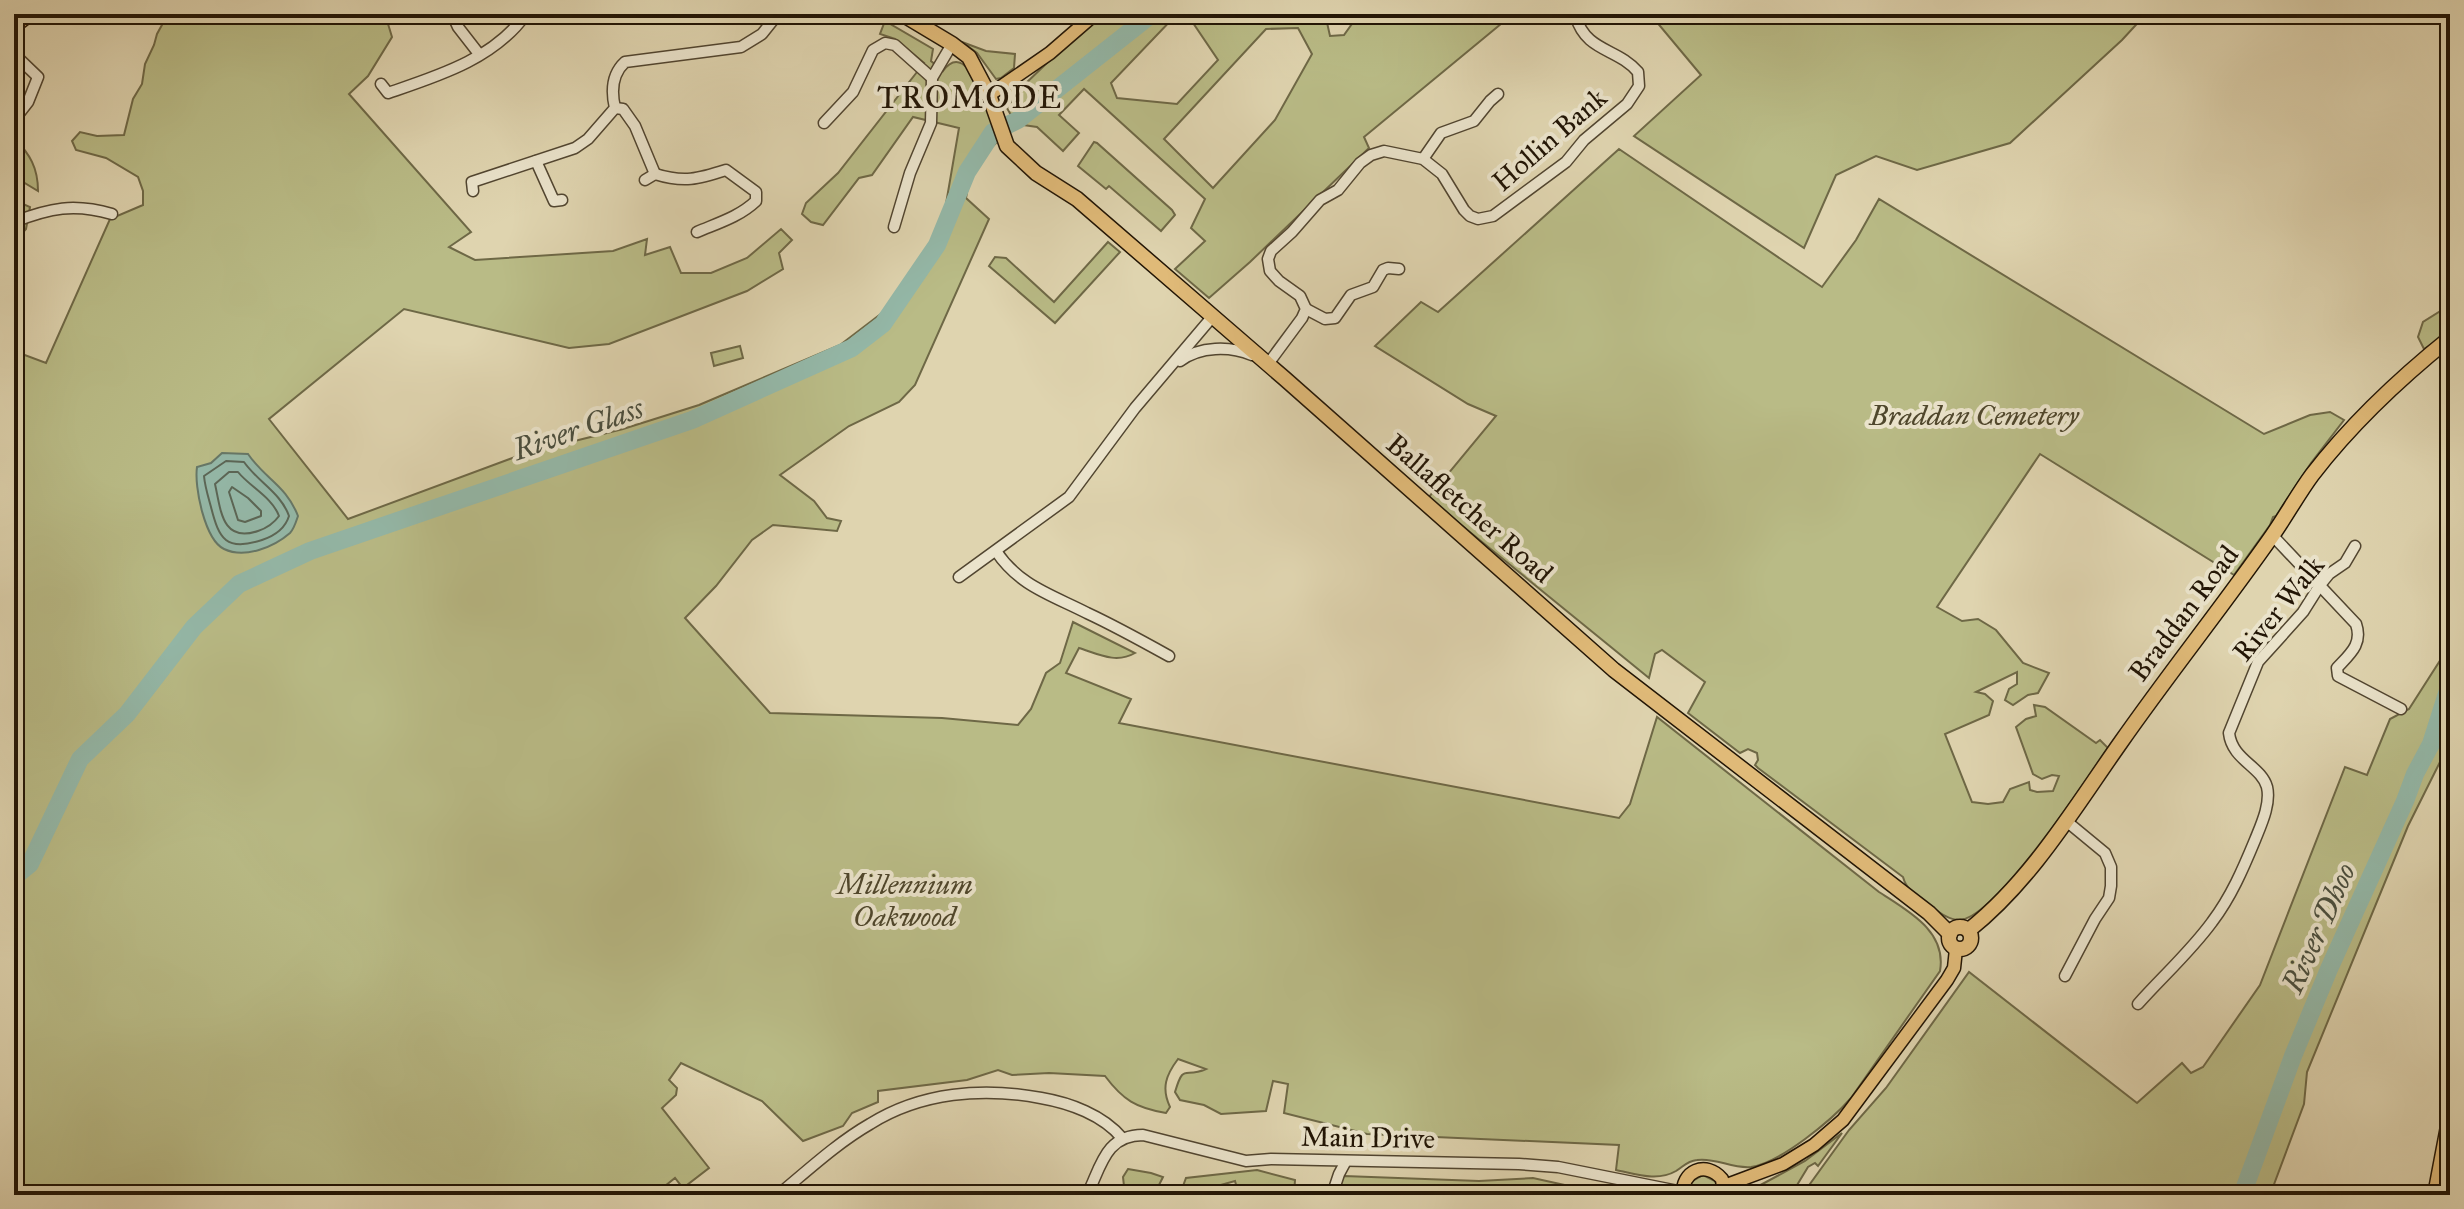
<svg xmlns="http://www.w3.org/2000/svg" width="2464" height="1209" font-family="'IM FELL Great Primer',serif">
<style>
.green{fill:#b9bb86;stroke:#6e6846;stroke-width:2;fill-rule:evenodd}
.water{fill:#94b8a8;stroke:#667767;stroke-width:2}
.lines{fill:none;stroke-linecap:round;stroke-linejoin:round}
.shore{stroke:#5b6656;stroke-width:2}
.river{stroke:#94b8a8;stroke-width:18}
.minor-casing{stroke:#514530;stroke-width:13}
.major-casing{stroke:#221505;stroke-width:15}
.highway-casing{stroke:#221505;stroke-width:17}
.minor{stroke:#eae3cb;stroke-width:10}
.major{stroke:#e0ba78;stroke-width:12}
.highway{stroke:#e0ba78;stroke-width:14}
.labels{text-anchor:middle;stroke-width:8;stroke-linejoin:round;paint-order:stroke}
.street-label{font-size:28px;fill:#221505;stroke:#eae3cb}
.park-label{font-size:28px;font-style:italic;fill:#4f472c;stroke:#eae3cb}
.water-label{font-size:30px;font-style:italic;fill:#4a4e3e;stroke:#eae3cb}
.quarter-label{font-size:32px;letter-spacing:2px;fill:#221505;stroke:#eae3cb}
</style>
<rect width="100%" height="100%" fill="#dfd4af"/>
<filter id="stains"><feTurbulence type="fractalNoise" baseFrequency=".0025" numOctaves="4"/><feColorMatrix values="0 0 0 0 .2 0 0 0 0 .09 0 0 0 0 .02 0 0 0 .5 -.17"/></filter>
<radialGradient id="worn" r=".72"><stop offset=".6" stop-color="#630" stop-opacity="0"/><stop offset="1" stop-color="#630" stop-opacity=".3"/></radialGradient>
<g class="green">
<path d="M168 14H385L392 37 368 76 349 94 471 232 449 247 475 260 613 251 647 239 645 255 670 247 681 273H711L747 258 781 229 792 240 779 253 783 269 747 291 609 344 569 348 404 309 269 419 348 519 526 453 623 429 699 405 840 345 882 313 941 233 959 128 913 117 872 175 859 178 823 225 811 222 802 214 806 203 838 173 924 63 895 39 880 34 885 21 933 49 931 61 943 71C970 33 993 126 997 142 981 157 969 176 966 198L989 219 915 385 899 402 849 426 780 475 814 501 827 518 841 521 837 531 773 525 752 540 716 586 685 618 770 713 942 718 1018 725 1031 709 1046 673 1060 663 1073 622 1135 653C1116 664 1098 654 1079 648L1066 673 1131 699 1119 723 1619 818 1630 804 1657 717 1879 892C1908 911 1947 931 1940 971L1851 1098C1832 1120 1780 1163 1751 1167 1732 1169 1715 1157 1697 1160 1687 1161 1684 1166 1676 1171 1657 1182 1636 1174 1616 1170L1619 1145 1367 1134 1284 1113 1288 1084 1273 1081 1266 1111 1221 1114 1204 1105 1180 1100 1175 1092C1184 1062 1184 1079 1206 1069L1178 1059C1166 1075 1161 1088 1170 1107L1166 1113C1136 1108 1123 1100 1105 1076L1049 1073 1012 1075 998 1070 967 1080 878 1091V1102L852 1113 843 1126 803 1141 762 1101 681 1063 669 1080 677 1088 676 1095 662 1108 709 1168 683 1188 675 1178 660 1190 663 1195H14V351L46 363 110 219 143 205V191L138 177 106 158 76 150 72 141 80 132 97 136 124 135 133 99 142 84 145 64 154 45 157 34Z"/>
<path d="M1090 14H1177L1111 83 1117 98 1177 104 1218 60 1187 14H1260L1262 19 1271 15 1280 21 1283 14H1322L1326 18 1330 36 1344 35 1359 14H1513L1364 137 1369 148 1250 262 1209 298 1175 269 1205 241 1191 228 1205 199 1084 89 1059 115 1079 133 1063 151 1037 127 1016 124 1007 108 1022 87 1049 61ZM1298 28 1312 54 1275 120 1213 188 1164 139 1266 29Z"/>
<path d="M1650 14H2146L2122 40 2010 143 1917 170 1876 156 1836 175 1804 248 1634 136 1701 75Z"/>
<path d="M962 42 986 51 1015 54 1014 68 1001 78 996 79 977 53Z"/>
<path d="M14 138C30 154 38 168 38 191L18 179 14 182Z"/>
<path d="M1094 142 1097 143 1172 210 1175 215 1161 231 1109 186 1106 189 1078 166Z"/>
<path d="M1619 149 1822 287 1856 240 1879 199 2264 434 2310 415 2330 412 2344 420 2311 463 2276 516 2273 517 2270 525 2234 575 2040 454 1937 607 1962 621 1978 619 1996 630 2023 663 2049 673 2038 693 2028 695 2013 705 2005 700 2009 689 2017 684V672L1976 692 1985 694 1993 701 1989 715 1945 734 1972 802 1988 804 2003 802 2010 789 2029 782 2030 790 2037 792 2053 791 2059 776 2052 775 2042 779 2033 774 2016 727 2026 719 2036 716 2034 705 2045 707 2096 743 2100 740 2108 748C2087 779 1994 920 1959 920 1949 920 1940 913 1932 907 1920 898 1907 892 1903 877L1758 768 1755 765 1758 760 1757 753 1748 749 1740 753 1688 713 1705 682 1662 650 1655 654 1649 678 1428 498 1496 416 1468 404 1375 346 1421 302 1438 312Z"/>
<path d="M14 200 30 207 26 229 16 240 14 239Z"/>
<path d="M1108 242 1120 252 1055 323 989 266 995 257 1006 258 1054 302Z"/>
<path d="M2450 305V332L2424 349 2418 337 2423 322Z"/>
<path d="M740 346 743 358 714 366 711 353Z"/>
<path d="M2450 645V742L2408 826 2307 1072 2304 1104 2270 1195H1802L1849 1130 1886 1088 1969 972 2137 1103 2182 1063 2191 1073 2203 1067 2260 985 2345 767 2367 775 2390 719 2409 709Z"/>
<path d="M1842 1133 1818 1166 1815 1163 1808 1167 1791 1195H1742L1805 1161Z"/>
<path d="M1128 1169 1151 1173 1163 1177 1158 1187 1141 1186 1140 1195H1125L1123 1177Z"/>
<path d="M1257 1170 1295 1180 1294 1195H1281L1279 1191 1263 1195H1239L1235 1181 1185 1195 1183 1186 1186 1178Z"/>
<path d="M1703 1175 1715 1181 1718 1189 1717 1195H1690L1691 1182Z"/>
<path d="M1344 1176 1479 1181 1533 1178 1610 1195H1335L1340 1179Z"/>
</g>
<path class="water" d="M222 453 248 454C265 479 286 485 298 516 296 522 294 529 290 533 274 547 245 559 224 549 205 540 194 487 197 467L211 463Z"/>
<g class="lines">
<g class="shore">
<path d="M226 461 244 462C258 482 281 493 289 516 285 529 274 536 262 540 226 552 219 539 211 507 208 496 205 487 204 476Z"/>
<path d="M229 472H238C250 487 272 497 279 516 274 523 267 528 258 531 222 543 221 511 215 484Z"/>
<path d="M232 487 248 498 261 511V516L245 522 238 520 229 492Z"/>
</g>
<g class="river">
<path d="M14 877 30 864 80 759 127 714 194 627 239 584 310 551 692 420 852 348 883 324 937 245 967 172 993 132 1018 120 1152 14"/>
<path d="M2242 1195 2293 1056 2329 969 2405 801 2415 774 2431 744 2450 684"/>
</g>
<defs>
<g id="minor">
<path d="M452 14 458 27 479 54"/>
<path d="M14 54 38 77 28 102 14 120"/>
<path d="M381 84 388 93C438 76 494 59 526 14"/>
<path d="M615 108 623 109 635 126 655 174 645 180"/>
<path d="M824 123 853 92 873 50 885 43 895 45 932 78"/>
<path d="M1423 159 1441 133 1474 121 1490 101 1498 94"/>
<path d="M536 161 554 201 562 200"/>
<path d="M655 174C684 183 698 179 726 170L756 192V201C739 217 718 223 697 232"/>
<path d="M473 191 472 182 575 148 588 139 615 108C611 91 612 74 625 62L741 47 762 34 778 14"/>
<path d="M14 222C50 208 74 203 112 214"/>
<path d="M894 227 910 173 931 123 932 78 952 44"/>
<path d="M1306 309 1325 319 1335 318 1351 295 1373 287 1383 270 1388 268 1399 269"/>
<path d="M1180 361C1200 346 1230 346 1252 355"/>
<path d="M1268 364 1302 318 1306 309 1300 296 1279 281 1270 271 1268 259 1271 251 1292 232 1320 200 1338 190 1360 163 1371 155 1384 151 1423 159 1442 174 1464 210 1470 216 1478 219 1493 216 1566 162 1584 140 1627 104 1639 86 1638 72C1618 48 1586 52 1576 17"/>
<path d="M2273 536 2356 624C2363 644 2350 654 2337 668L2338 676 2401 709"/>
<path d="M996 551C1019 586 1052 595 1087 613 1115 626 1142 641 1169 656"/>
<path d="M959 577 1069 497 1135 408 1213 316"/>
<path d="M2065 820 2105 853 2111 867V886L2109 898 2095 919 2065 976"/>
<path d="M2138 1004C2162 977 2191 951 2212 922 2231 897 2243 869 2255 840 2261 825 2271 804 2267 787 2261 766 2232 760 2229 733L2258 662 2303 612 2320 585 2329 574 2345 563 2355 546"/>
<path d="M778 1195C807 1171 837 1143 870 1124 921 1092 983 1087 1041 1098 1070 1103 1103 1115 1122 1138"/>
<path d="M1087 1195C1101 1167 1105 1135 1143 1135L1246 1161 1271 1159 1519 1164 1558 1167 1683 1192"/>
<path d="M1332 1195 1339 1174 1346 1161"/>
</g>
<g id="major">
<path d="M14 27 31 14"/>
<path d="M989 95 1050 53 1095 14"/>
<path d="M1724 1186 1783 1164 1814 1145 1843 1120 1947 980 1954 968 1956 949"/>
<path d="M1683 1195C1681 1171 1706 1160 1722 1179L1724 1195"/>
</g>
<g id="highway">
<path d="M902 14 952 44 969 57 989 95 1007 146 1036 173 1077 199 1284 378 1614 670 1929 913 1950 934"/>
<circle cx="1960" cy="938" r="11"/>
<path d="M1969 930C2032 880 2075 807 2121 742 2170 672 2223 606 2272 536 2286 516 2298 494 2312 475 2352 423 2399 379 2450 338"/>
<path d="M2435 1195 2450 1116"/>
</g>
</defs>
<use href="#minor" class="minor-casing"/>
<use href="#major" class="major-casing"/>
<use href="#highway" class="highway-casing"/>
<use href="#minor" class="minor"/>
<use href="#major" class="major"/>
<use href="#highway" class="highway"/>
</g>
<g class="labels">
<g class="street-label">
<text transform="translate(1549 139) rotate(-41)" y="10">Hollin Bank</text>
<text transform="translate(1470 508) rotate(41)" y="10">Ballafletcher Road</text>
<text transform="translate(2278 608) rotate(-51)" y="10">River Walk</text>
<text transform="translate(2183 613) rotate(-53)" y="10">Braddan Road</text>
<text transform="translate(1368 1137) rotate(1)" y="10">Main Drive</text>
</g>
<g class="park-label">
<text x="1974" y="425">Braddan Cemetery</text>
<text x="905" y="894">Millennium<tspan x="905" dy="32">Oakwood</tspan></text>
</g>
<g class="water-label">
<text transform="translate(578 429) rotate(-19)" y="10">River Glass</text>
<text transform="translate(2319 928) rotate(-66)" y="10">River Dhoo</text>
</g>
<g class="quarter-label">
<text x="970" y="108">TROMODE</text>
</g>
</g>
<rect width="2464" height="1209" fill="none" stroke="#dfd4af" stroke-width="48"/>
<rect x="16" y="16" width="2432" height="1177" fill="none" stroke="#221505" stroke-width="4"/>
<rect x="24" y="24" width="2416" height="1161" fill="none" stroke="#221505" stroke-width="2"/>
<rect width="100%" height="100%" filter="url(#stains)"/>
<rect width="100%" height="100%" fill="url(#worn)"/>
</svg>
